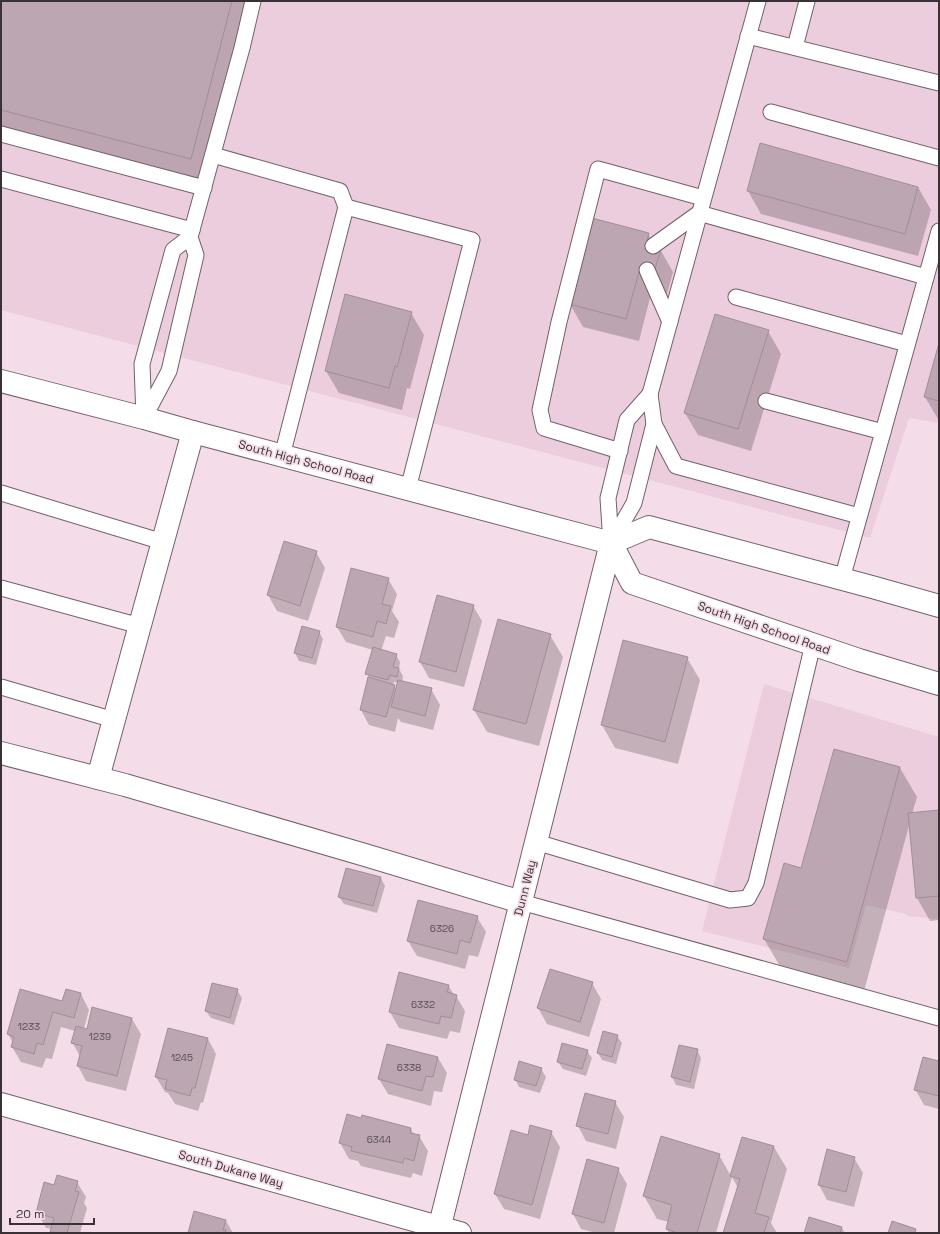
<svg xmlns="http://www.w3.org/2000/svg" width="940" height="1234" font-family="'Space Grotesk',sans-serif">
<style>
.built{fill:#ebcddd}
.shadow{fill:#0003;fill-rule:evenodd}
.building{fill:#bca6b1;stroke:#a28d98}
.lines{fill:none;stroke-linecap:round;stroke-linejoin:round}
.service-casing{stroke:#74606a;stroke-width:17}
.minor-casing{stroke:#74606a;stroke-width:24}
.tertiary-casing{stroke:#74606a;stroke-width:24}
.service{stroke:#fff;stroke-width:15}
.minor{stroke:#fff;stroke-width:22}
.tertiary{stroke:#fff;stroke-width:22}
.labels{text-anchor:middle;stroke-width:3.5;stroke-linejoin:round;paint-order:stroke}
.number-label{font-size:10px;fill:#5a4e54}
.street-label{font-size:12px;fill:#393135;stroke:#f4dde8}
</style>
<rect width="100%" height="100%" fill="#f4dde8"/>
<g class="built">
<path d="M1 1H939V423L909 418 870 538 1 310Z"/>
<path d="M764 684 939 737V919L907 916 906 914 866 905 849 968 702 931Z"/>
</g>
<g class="shadow">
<path d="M1 1H256L207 188 1 134Z"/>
<path d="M918 187 931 210 918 256 761 214 748 191Z"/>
<path d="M648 234 657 249H660L673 272 667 294 652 290 639 341 583 327 570 304Z"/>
<path d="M411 313 424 335 410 389 407 388 402 410 339 393 326 371Z"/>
<path d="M768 331 781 354 751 451 698 435 685 413Z"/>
<path d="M939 347V420L938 419 925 397Z"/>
<path d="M285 542 316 552 325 568 308 621 277 611 268 595Z"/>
<path d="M388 579 397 594 392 611 399 622 394 638 386 636 381 651 396 655 400 662 399 669 403 676 402 682 431 689 440 705 433 730 401 722 398 718 395 732 369 725 361 710 369 678 367 674 373 650 346 642 337 627ZM394 682 398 683 397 690 393 685Z"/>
<path d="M473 606 482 621 464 687 429 678 420 662Z"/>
<path d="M319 632 323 639 316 665 299 661 295 653Z"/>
<path d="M550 635 563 657 539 746 487 732 474 710Z"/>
<path d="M687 658 700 680 678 764 615 748 602 725Z"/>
<path d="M835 750 900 768 917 797 912 814 939 811V920L930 921 917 898 910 822 864 991 781 968 764 939 802 869Z"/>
<path d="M347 869 381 878 385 886 377 913 344 904 339 897Z"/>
<path d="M477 917 486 932 478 957 469 955 465 969 417 956 408 941Z"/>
<path d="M592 983 601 999 589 1037 547 1024 538 1008Z"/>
<path d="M448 985 454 995 456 996 465 1011 460 1033 450 1031 447 1039 399 1028 390 1012Z"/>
<path d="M237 990 242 998 234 1025 211 1018 206 1011Z"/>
<path d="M81 994 89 1010 84 1029 87 1030 93 1008 132 1019 141 1034 126 1091 86 1081 78 1066 80 1056 72 1042 75 1031 61 1027 52 1059 46 1058 42 1068 21 1062 12 1047 13 1043 8 1034 63 1002Z"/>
<path d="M617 1036 622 1043 616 1064 602 1060 598 1053Z"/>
<path d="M208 1039 216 1054 203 1103 201 1102 198 1111 175 1104 168 1093 165 1092 156 1077Z"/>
<path d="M388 1045 438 1058 447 1073 442 1092 434 1091 431 1106 388 1094 379 1079Z"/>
<path d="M680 1046 697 1050 701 1058 694 1089 676 1085 672 1077Z"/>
<path d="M587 1051 592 1058 586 1076 563 1069 558 1062Z"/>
<path d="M939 1062V1109L924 1105 915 1089Z"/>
<path d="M541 1069 546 1077 540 1093 519 1087 515 1079Z"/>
<path d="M615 1102 624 1117 616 1149 586 1141 578 1126Z"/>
<path d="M411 1129 414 1135 419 1136 428 1151 422 1176 413 1173 411 1178 361 1166 358 1161 349 1159 340 1143Z"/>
<path d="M551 1132 560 1147 540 1219 504 1209 495 1194Z"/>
<path d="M774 1147 787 1169 771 1223 777 1233H725L738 1188 732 1177 716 1233H669L667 1229 669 1222 657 1219 644 1196 719 1155 731 1176Z"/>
<path d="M854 1158 863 1173 854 1207 827 1200 819 1185Z"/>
<path d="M618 1169 627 1184 614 1233H596L581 1229 573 1214Z"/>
<path d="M77 1182 86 1197 84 1203 87 1208 80 1233H52V1229L46 1228 37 1212 55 1186Z"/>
<path d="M226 1221 233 1233H189Z"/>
<path d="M842 1228 845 1233H805Z"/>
</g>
<g class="building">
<path d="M1 1H232L191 159 1 110Z"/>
<path d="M760 143 918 187 905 234 747 191Z"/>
<path d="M592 218 649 233 646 245 661 249 654 272 640 268 626 319 569 304Z"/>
<path d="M345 294 412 312 397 367 395 366 389 388 325 371Z"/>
<path d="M715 314 769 330 738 429 684 413Z"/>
<path d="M939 343V401L924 397Z"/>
<path d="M284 541 317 551 300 606 267 595Z"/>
<path d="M351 568 389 578 382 604 391 606 386 624 377 621 373 637 336 627Z"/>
<path d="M437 595 474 605 456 672 419 662Z"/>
<path d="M498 619 551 634 526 724 473 710Z"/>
<path d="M302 626 320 631 312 658 294 653Z"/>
<path d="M623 640 688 657 665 742 601 725Z"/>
<path d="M373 647 397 654 393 667 399 668 397 677 390 675 388 680 365 674Z"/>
<path d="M368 677 395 685 386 717 360 710Z"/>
<path d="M398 680 432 688 425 716 391 707Z"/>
<path d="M834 749 900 767 847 962 763 939 784 863 801 868Z"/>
<path d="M939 810V896L916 898 908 813Z"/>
<path d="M346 868 381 877 373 906 338 897Z"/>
<path d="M418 900 478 916 470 943 460 940 457 954 407 941Z"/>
<path d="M550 969 593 982 580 1022 537 1008Z"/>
<path d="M399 972 449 985 447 992 457 995 451 1018 441 1016 439 1024 389 1012Z"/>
<path d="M212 983 238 989 230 1018 205 1011Z"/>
<path d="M20 989 62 1001 66 989 81 993 74 1018 53 1012 43 1045 37 1043 34 1054 11 1047 14 1037 7 1034Z"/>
<path d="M92 1007 132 1018 117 1076 77 1066 82 1046 71 1043 76 1026 87 1029Z"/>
<path d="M168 1028 208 1038 195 1088H192L190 1096 165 1089 167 1080 155 1077Z"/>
<path d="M603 1031 618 1035 612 1057 597 1053Z"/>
<path d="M562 1043 588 1050 582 1069 557 1062Z"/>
<path d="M387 1044 438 1057 433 1077 426 1076 422 1091 378 1079Z"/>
<path d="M679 1045 698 1049 690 1082 671 1077Z"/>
<path d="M923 1057 939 1061V1096L914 1090Z"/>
<path d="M519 1061 542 1068 536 1086 514 1080Z"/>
<path d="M585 1093 616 1101 608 1134 576 1126Z"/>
<path d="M347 1114 361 1118 362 1115 411 1128 410 1133 420 1135 414 1161 404 1158 403 1163 351 1151 352 1147 339 1143Z"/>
<path d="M530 1125 552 1131 532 1205 494 1194 511 1130 528 1135Z"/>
<path d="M661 1136 720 1154 697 1233H678L666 1229 672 1205 643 1196Z"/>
<path d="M742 1137 774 1146 755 1213 769 1217 764 1233H723L740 1179 730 1176Z"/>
<path d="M827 1149 855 1157 846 1192 818 1185Z"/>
<path d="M587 1159 619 1168 604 1223 572 1214Z"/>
<path d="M57 1175 78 1181 75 1191 79 1192 67 1233 50 1232 54 1218 36 1213 44 1182 54 1185Z"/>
<path d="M194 1211 226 1220 223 1230H226L225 1233H188Z"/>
<path d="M809 1217 842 1227 840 1233H804Z"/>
<path d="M892 1221 916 1229 915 1233H888Z"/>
</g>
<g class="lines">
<defs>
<g id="service">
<path d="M748 36 939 83"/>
<path d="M795 47 807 1"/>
<path d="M771 112 939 158"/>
<path d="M1 134 204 188"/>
<path d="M213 155 340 191 346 207"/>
<path d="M1 179 192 230"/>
<path d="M190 237 196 255 169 371 144 418 142 364 173 250Z"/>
<path d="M190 237 242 48 253 1"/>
<path d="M653 246 699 213 926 277"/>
<path d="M647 270 670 322"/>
<path d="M736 297 907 344"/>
<path d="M650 394 758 1"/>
<path d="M650 394 654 424 634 503 611 543 608 498 627 420Z"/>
<path d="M766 401 883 432"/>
<path d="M654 424 676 466 859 516"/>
<path d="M620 451 544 428 540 410 559 322 598 169 703 198"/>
<path d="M282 456 346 207 472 240 408 489"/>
<path d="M1 493 163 542"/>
<path d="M842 579 939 231"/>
<path d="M1 588 140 626"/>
<path d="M1 687 114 720"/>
<path d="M536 842 730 900 748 898 756 883 813 644"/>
<path d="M521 902 939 1018"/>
</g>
<g id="minor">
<path d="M1 753 125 785 365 855 521 902"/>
<path d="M98 778 193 432"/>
<path d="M1 1104 460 1233"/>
<path d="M438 1233 611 543"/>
</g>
<g id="tertiary">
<path d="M1 381 144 418 193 432 611 543 649 527 872 587 939 606"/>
<path d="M611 543 632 583 859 660 939 684"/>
</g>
</defs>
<use href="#service" class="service-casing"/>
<use href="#minor" class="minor-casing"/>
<use href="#tertiary" class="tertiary-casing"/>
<use href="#service" class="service"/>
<use href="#minor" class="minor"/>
<use href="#tertiary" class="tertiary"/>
</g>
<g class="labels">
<g class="number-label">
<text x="442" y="932">6326</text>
<text x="423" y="1008">6332</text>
<text x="29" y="1030">1233</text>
<text x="100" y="1040">1239</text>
<text x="182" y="1061">1245</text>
<text x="409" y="1071">6338</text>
<text x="379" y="1143">6344</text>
</g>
<g class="street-label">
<text transform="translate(306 462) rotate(15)" y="4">South High School Road</text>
<text transform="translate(764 628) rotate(19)" y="4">South High School Road</text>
<text transform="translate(525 888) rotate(-76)" y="4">Dunn Way</text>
<text transform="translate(231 1169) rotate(16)" y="4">South Dukane Way</text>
</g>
</g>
<rect width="940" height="1234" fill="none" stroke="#393135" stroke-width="4"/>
<path d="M10 1218v6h84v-6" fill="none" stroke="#393135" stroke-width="2"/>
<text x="16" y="1218" font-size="12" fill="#393135" stroke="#f4dde8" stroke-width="3" paint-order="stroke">20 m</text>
</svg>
